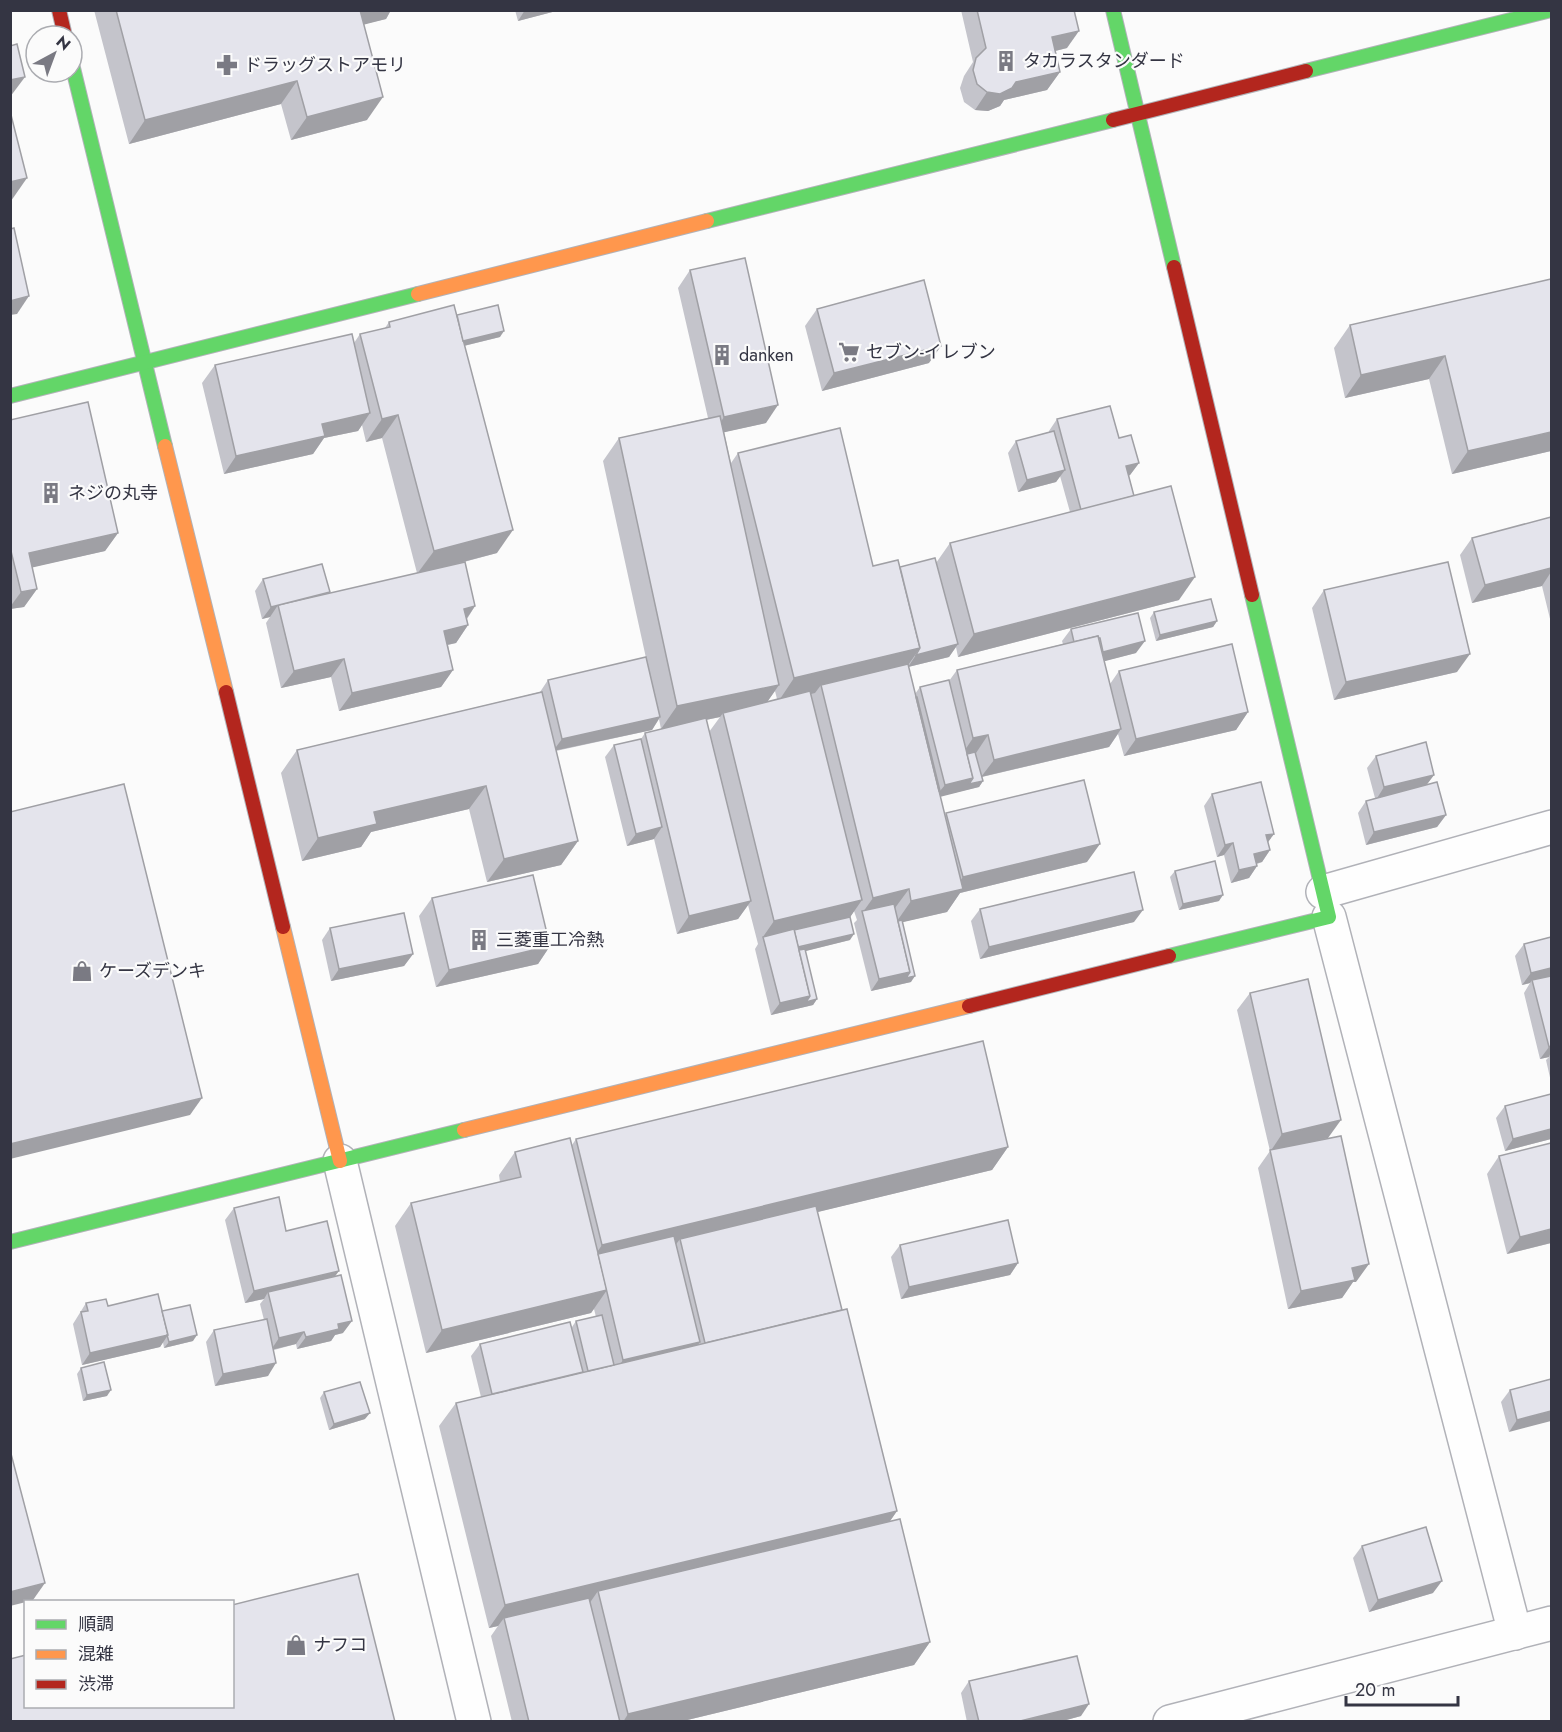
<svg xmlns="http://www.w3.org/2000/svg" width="1562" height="1732" font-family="Jost,'Noto Sans JP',sans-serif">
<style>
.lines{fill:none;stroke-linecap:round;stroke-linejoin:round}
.street-casing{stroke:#b1b2b8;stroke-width:36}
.fast-casing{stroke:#b1b2b8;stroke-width:16}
.slow-casing{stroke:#b1b2b8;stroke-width:16}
.jam-casing{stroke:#b1b2b8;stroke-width:16}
.street{stroke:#fefefe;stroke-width:33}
.fast{stroke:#63d668;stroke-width:14}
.slow{stroke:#ff974d;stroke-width:14}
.jam{stroke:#b3261e;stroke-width:14}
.wall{fill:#c4c4cb;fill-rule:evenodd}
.shaded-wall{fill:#a0a0a5}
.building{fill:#e4e4ec;stroke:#a0a0a5;stroke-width:1.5}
.labels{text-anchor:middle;stroke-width:4.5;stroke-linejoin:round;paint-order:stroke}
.poi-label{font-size:18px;fill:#343543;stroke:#fbfbfb;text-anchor:start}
</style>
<rect width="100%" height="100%" fill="#fbfbfb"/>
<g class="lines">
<defs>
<g id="street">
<path d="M1323 892 1552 827"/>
<path d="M1329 917 1515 1633"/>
<path d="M340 1161 474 1722"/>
<path d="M1170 1722 1552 1623"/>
</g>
<g id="fast">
<path d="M1113 10 1174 267"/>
<path d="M72 64 165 446"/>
<path d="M1306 71 1551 10"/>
<path d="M707 221 1113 120"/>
<path d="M10 396 418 294"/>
<path d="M1169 956 1329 917 1252 595"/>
<path d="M10 1242 464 1130"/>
</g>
<g id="slow">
<path d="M418 294 707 221"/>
<path d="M165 446 226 692"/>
<path d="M283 927 340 1161"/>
<path d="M464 1130 969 1006"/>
</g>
<g id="jam">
<path d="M59 10 65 36"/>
<path d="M1113 120 1306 71"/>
<path d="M1174 267 1252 595"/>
<path d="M226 692 283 927"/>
<path d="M969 1006 1169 956"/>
</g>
</defs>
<use href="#street" class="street-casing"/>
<use href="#fast" class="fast-casing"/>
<use href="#slow" class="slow-casing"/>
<use href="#jam" class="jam-casing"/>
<use href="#street" class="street"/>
<use href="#fast" class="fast"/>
<use href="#slow" class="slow"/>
<use href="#jam" class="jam"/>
</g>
<g class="wall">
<path d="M94 10H391L386 19 364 24 367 120 291 140 281 104 129 144Z"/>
<path d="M515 10H560L518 21Z"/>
<path d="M961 10H1074L1067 48 1055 51 1060 72 1047 90 1004 100 1000 106 988 111 975 110 964 102 960 88 964 76 973 62Z"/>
<path d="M690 270 766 423 724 432 731 463 738 453 873 566 900 567 936 563 950 543 1070 512 1060 476 1056 482 1018 492 1008 453 1016 441 1049 432V431L1057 419 1119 438 1139 463 1130 475 1129 476 1134 496 1179 600 958 657 956 647 949 657 908 667 915 694 920 687 949 681 957 670 1063 644 1062 641 1071 629 1138 613 1136 653 1104 661 1110 684 1119 671 1248 712 1236 730 1124 756 1118 734 1109 747 982 777 983 781 979 787 940 796 945 815 946 813 1087 862 960 893 947 912 902 922 911 982 871 991 854 923 857 920 854 911 850 917V940L805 951 817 999 813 1005 771 1015 755 949 758 944 748 905 738 919 677 934 654 839 627 846 605 757 614 745 641 739 645 733 661 729 659 719 652 730 556 751 578 841 561 865 487 882 469 809 371 832 361 847 302 861 281 773 297 750 540 692 548 680 646 658 603 461 619 438 708 418 678 288ZM775 691 777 699 767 702ZM720 717 709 732 706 720Z"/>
<path d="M1551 279V451L1452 474 1429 379 1345 398 1334 348 1350 325Z"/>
<path d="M817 309 929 363 822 391 805 326Z"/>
<path d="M456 315 500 337 464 346 497 553 464 562 475 606 467 619 468 625 456 643 448 645 453 670 441 687 339 711 331 677 281 688 266 623 270 617 262 619 255 591 263 579 330 592 328 594 417 573 382 438 366 442 362 425 358 431 324 438 313 454 224 474 202 383 215 365 354 343 360 334 385 328 389 322Z"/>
<path d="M10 420 118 533 105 551 32 567 37 589 24 607 10 609Z"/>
<path d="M1551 517V623L1542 586 1472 603 1460 555 1472 538Z"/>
<path d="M1324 590 1457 672 1334 700 1312 608Z"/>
<path d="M1154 612 1217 621 1213 627 1156 641 1150 618Z"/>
<path d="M1376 756 1434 775 1426 785 1446 815 1437 827 1366 845 1358 813 1366 801 1375 798 1367 768Z"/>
<path d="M1212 794 1274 834 1268 842 1270 850 1262 862 1257 864V866L1249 878 1231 883 1224 855 1217 857 1204 806Z"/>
<path d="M1175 871 1219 901 1179 910 1170 877Z"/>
<path d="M432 898 550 946 538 964 436 987 419 916Z"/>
<path d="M980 909 1134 922 980 959 971 921Z"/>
<path d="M330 928 413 954 404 966 331 981 322 940Z"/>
<path d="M1551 937V1082L1546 1060 1549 1057 1540 1059 1524 993 1530 983 1522 985 1515 956 1524 944Z"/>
<path d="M1250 993 1328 1138 1356 1282H1353L1342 1298 1288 1309 1258 1168 1270 1151 1237 1010Z"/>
<path d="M1551 1094V1139L1505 1151 1496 1118 1505 1106Z"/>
<path d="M576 1139 1008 1147 992 1170 817 1212 842 1310 897 1511 890 1521 930 1642 914 1665 679 1722H512L491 1636 498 1626 489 1628 439 1426 456 1403 481 1397 471 1356 480 1344 572 1327 576 1321 596 1317 594 1309 591 1313 426 1353 395 1226 411 1203 500 1182 499 1175 515 1152 572 1145Z"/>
<path d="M1499 1156 1551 1243 1507 1254 1487 1174Z"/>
<path d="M234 1208 286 1231 335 1276 343 1333 335 1335 331 1341 297 1349 296 1344 274 1350 268 1376 215 1386 206 1342 214 1330 264 1320 260 1304 264 1299 245 1303 225 1220Z"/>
<path d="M900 1245 1018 1263 1010 1275 901 1299 891 1257Z"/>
<path d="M86 1303 162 1311 193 1341 164 1348 163 1342 160 1347 82 1365 73 1324Z"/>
<path d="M81 1368 107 1396 83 1401 77 1374Z"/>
<path d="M1551 1379 1509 1432 1501 1402 1510 1390Z"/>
<path d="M324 1392 365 1419 329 1430 320 1398Z"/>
<path d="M1362 1546 1433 1593 1369 1612 1353 1558Z"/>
<path d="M969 1681 1081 1716 1059 1722H967L961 1693Z"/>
</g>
<g class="shaded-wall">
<path d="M356 10H391L386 19 343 30Z"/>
<path d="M525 10H560L518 21Z"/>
<path d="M1079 31 1067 48 1039 55 1052 37Z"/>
<path d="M1060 72 1047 90 1004 100 1000 106 988 111 975 110 987 92 1016 82Z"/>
<path d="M25 77 10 97V80Z"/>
<path d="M297 81 281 104 129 144 145 120Z"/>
<path d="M383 97 367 120 291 140 307 117Z"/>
<path d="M27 178 11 201H10V182Z"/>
<path d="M29 296 17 314 10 315V301Z"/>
<path d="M504 331 500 337 459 347 463 341Z"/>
<path d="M941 346 929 363 822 391 834 373Z"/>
<path d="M1445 356 1429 379 1345 398 1361 375Z"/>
<path d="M778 405 766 423 712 435 724 417Z"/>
<path d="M370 413 358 431 324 438 313 454 224 474 236 456 322 424Z"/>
<path d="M398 415 382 438 366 442 382 419Z"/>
<path d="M1551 432V451L1452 474 1468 451Z"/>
<path d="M1139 463 1130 475 1118 478 1126 466Z"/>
<path d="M1065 470 1056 482 1018 492 1027 480Z"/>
<path d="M513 530 497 553 417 574 434 551Z"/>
<path d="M118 533 105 551 17 571 29 553Z"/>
<path d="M1551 568V572L1542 586 1472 603 1485 585Z"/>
<path d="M1195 577 1179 600 958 657 974 634Z"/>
<path d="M37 589 24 607 10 609V607L21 592Z"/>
<path d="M330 592 321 604 278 605 270 617 262 619 271 607Z"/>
<path d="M475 606 463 624 464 609Z"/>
<path d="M1217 621 1213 627 1156 641 1160 635Z"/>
<path d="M468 625 456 643 432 648 444 631Z"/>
<path d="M1145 641 1136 653 1094 664 1103 652Z"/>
<path d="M958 644 949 657 908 667 916 655Z"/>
<path d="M920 648 904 671 821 685 815 693 778 702 794 678Z"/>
<path d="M1470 654 1457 672 1334 700 1346 682Z"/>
<path d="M344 659 331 677 281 688 294 671Z"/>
<path d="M453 670 441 687 339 711 352 693Z"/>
<path d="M779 685 763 708 723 713 720 717 661 729 677 706Z"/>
<path d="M1248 712 1236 730 1124 756 1136 739Z"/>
<path d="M660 717 652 730 553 751 562 739Z"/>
<path d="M1121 729 1109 747 981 777 994 760Z"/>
<path d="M988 735 976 753 961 756 973 738Z"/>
<path d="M1434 775 1425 787 1376 800 1384 787Z"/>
<path d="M973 778 983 781 979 787 924 801 940 791 945 785Z"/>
<path d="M486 786 469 809 371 832 361 847 302 861 318 838 374 812Z"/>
<path d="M1446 815 1437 827 1366 845 1374 832Z"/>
<path d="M662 827 654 839 627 846 636 834Z"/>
<path d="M1274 834 1265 846 1266 835Z"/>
<path d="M578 841 561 865 487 882 504 859Z"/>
<path d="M1233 843 1224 855 1217 857 1225 845Z"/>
<path d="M1100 844 1087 862 960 893 947 912 895 924 911 901 953 891 963 877Z"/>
<path d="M1270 850 1262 862 1246 866 1254 854Z"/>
<path d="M1257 866 1249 878 1231 883 1239 870Z"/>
<path d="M909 889 892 912H863L873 898Z"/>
<path d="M1223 895 1219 901 1179 910 1183 904Z"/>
<path d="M862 900 846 923 763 937 758 944 774 921Z"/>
<path d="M751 901 738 919 677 934 689 916Z"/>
<path d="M1143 910 1134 922 980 959 989 947Z"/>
<path d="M854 934 850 940 794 954 796 948Z"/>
<path d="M550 946 538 964 436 987 449 970Z"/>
<path d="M413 954 404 966 331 981 339 969Z"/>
<path d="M1551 968V978L1532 980 1530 983 1522 985 1531 973Z"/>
<path d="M910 972 915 976 911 982 871 991 879 979Z"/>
<path d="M810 996 817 999 813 1005 771 1015 780 1003Z"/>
<path d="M1551 1046V1052L1549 1057 1540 1059 1549 1047Z"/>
<path d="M202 1098 190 1115 10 1159V1144Z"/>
<path d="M1341 1120 1328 1138 1270 1152 1282 1134Z"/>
<path d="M1551 1129V1139L1505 1151 1513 1139Z"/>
<path d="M1008 1147 992 1170 681 1245 680 1239 674 1247 586 1268 602 1245Z"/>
<path d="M1551 1229V1243L1507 1254 1520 1237Z"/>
<path d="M1018 1263 1010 1275 901 1299 909 1287Z"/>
<path d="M1369 1264 1356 1282H1353L1342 1298 1288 1309 1301 1291 1352 1268Z"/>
<path d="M339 1271 330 1283 268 1292 264 1299 245 1303 254 1291Z"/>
<path d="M607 1290 591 1313 426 1353 442 1330Z"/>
<path d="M352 1321 343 1333 335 1335 331 1341 297 1349 306 1337 338 1324Z"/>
<path d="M304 1332 296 1344 271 1350 279 1338Z"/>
<path d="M168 1335 160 1347 82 1365 90 1353Z"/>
<path d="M197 1335 193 1341 164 1348 169 1342Z"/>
<path d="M700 1342 687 1360 615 1372 623 1360Z"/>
<path d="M276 1363 268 1376 215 1386 223 1374Z"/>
<path d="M111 1390 107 1396 83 1401 87 1395Z"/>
<path d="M1551 1411V1421L1509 1432 1517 1420Z"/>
<path d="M370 1413 365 1419 329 1430 334 1424Z"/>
<path d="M897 1511 881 1534 598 1591 589 1604 504 1618 498 1626 489 1628 505 1605Z"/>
<path d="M1442 1581 1433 1593 1369 1612 1378 1600Z"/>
<path d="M45 1583 33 1600 26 1602 10 1606V1592Z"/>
<path d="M930 1642 914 1665 679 1722H623L628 1714Z"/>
<path d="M1089 1704 1081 1716 1059 1722H1016Z"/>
</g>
<g class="building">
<path d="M116 10H360L383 97 307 117 297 81 145 120Z"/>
<path d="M977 10H1074L1079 31 1052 37 1060 72 1016 82 1012 88 1000 94 987 92 977 84 973 70 976 58 986 48Z"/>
<path d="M17 44 25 77 10 80V46Z"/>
<path d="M10 111 27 178 10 182Z"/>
<path d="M14 228 29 296 10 301V229Z"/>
<path d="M745 258 778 405 724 417 690 270Z"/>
<path d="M1551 279V432L1468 451 1445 356 1361 375 1350 325Z"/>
<path d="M924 280 941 346 834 373 817 309Z"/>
<path d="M454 305 513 530 434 551 398 415 382 419 360 334 390 327 389 322Z"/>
<path d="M498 305 504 331 463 341 457 315Z"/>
<path d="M352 334 370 413 322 424 325 436 236 456 215 365Z"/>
<path d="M88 402 118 533 29 553 37 589 21 592 10 547V420Z"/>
<path d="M1110 406 1119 438 1131 435 1139 463 1126 466 1134 496 1081 510 1057 419Z"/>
<path d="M720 416 779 685 677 706 619 438Z"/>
<path d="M840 428 873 566 898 560 920 648 794 678 738 453Z"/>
<path d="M1054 431 1065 470 1027 480 1016 441Z"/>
<path d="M1171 486 1195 577 974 634 950 543Z"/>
<path d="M1551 517V568L1485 585 1472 538Z"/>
<path d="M935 558 958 644 916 655 920 648 900 567Z"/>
<path d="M465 562 475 606 464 609 468 625 444 631 453 670 352 693 344 659 294 671 278 605Z"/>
<path d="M1448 562 1470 654 1346 682 1324 590Z"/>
<path d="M322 564 330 592 271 607 263 579Z"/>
<path d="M1211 599 1217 621 1160 635 1154 612Z"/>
<path d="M1138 613 1145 641 1103 652 1100 638H1099L1098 636 1074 642 1071 629Z"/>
<path d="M1098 636 1121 729 994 760 988 735 973 738 957 670Z"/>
<path d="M1232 644 1248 712 1136 739 1119 671Z"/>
<path d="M646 657 660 717 562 739 548 680Z"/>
<path d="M908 664 963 889 911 901 909 889 873 898 821 685Z"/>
<path d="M949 680 973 778 945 785 920 687Z"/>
<path d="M810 691 862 900 774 921 723 713Z"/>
<path d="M542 692 578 841 504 859 486 786 374 812 377 824 318 838 297 750Z"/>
<path d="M916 697H917L940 791H939Z"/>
<path d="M706 718 751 901 689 916 645 733Z"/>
<path d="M641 739 662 827 636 834 614 745Z"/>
<path d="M1426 742 1434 775 1384 787 1376 756Z"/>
<path d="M975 752 983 781 969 784 973 778 967 754Z"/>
<path d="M1084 780 1100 844 963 877 946 813Z"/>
<path d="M1261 782 1274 834 1266 835 1270 850 1254 854 1257 866 1239 870 1233 843 1225 845 1212 794Z"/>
<path d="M1437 782 1446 815 1374 832 1366 801Z"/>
<path d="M124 784 202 1098 10 1144V812Z"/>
<path d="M1215 861 1223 895 1183 904 1175 871Z"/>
<path d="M1134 872 1143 910 989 947 980 909Z"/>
<path d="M533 875 550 946 449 970 432 898Z"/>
<path d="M894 904 910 972 879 979 862 911Z"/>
<path d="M404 913 413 954 339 969 330 928Z"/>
<path d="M850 917 854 934 798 947 794 930Z"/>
<path d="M902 920 915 976 906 978 910 972 898 921Z"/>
<path d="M794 929 810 996 780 1003 763 937Z"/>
<path d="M1551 937V968L1531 973 1524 944Z"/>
<path d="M805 949 817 999 806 1002 810 996 799 950Z"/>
<path d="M1551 976V1046L1549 1047 1532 980Z"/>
<path d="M1308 979 1341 1120 1282 1134 1250 993Z"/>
<path d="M983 1041 1008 1147 602 1245 576 1139Z"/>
<path d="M1551 1094V1129L1513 1139 1505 1106Z"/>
<path d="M1341 1136 1369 1264 1352 1268 1355 1280 1301 1291 1270 1150Z"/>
<path d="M570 1138 607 1290 442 1330 411 1203 521 1177 515 1152Z"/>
<path d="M1551 1143V1229L1520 1237 1499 1156Z"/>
<path d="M279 1197 286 1231 327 1221 339 1271 254 1291 234 1208Z"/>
<path d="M816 1206 842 1310 705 1343 680 1239Z"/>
<path d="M1008 1220 1018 1263 909 1287 900 1245Z"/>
<path d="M674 1236 700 1342 623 1360 598 1254Z"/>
<path d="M341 1275 352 1321 338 1324 339 1329 306 1337 304 1332 279 1338 268 1292Z"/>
<path d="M158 1294 168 1335 90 1353 81 1312 88 1311 86 1303 106 1299 108 1306Z"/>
<path d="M190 1305 197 1335 169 1342 167 1335H168L162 1311Z"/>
<path d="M847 1309 897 1511 505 1605 456 1403Z"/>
<path d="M602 1315 614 1365 588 1371 576 1321Z"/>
<path d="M267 1319 276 1363 223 1374 214 1330Z"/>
<path d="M570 1322 583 1372 492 1394 480 1344Z"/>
<path d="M104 1362 111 1390 87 1395 81 1368Z"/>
<path d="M1551 1379V1411L1517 1420 1510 1390Z"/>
<path d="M360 1382 370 1413 334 1424 324 1392Z"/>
<path d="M10 1450 45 1583 10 1592Z"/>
<path d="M900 1519 930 1642 628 1714 598 1591Z"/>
<path d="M1426 1527 1442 1581 1378 1600 1362 1546Z"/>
<path d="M358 1574 395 1722H10V1659L26 1655V1707H232V1605Z"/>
<path d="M589 1598 620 1722H529L504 1618Z"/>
<path d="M1077 1656 1089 1704 1016 1722H979L969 1681Z"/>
</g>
<defs>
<symbol id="building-bare" viewBox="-9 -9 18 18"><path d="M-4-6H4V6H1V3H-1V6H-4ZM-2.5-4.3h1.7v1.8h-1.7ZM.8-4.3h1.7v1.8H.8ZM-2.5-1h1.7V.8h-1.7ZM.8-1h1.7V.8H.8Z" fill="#7a7a83" stroke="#fbfbfb" stroke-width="2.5" paint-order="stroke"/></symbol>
<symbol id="pharmacy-bare" viewBox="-9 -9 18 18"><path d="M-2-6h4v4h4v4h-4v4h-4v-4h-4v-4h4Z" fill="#7a7a83" stroke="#fbfbfb" stroke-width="2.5" paint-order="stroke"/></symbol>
<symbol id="supermarket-bare" viewBox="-9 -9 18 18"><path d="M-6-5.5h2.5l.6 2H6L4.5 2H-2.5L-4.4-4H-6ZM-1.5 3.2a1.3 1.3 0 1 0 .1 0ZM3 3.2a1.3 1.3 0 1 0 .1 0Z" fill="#7a7a83" stroke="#fbfbfb" stroke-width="2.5" paint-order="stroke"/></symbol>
<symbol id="shop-bare" viewBox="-9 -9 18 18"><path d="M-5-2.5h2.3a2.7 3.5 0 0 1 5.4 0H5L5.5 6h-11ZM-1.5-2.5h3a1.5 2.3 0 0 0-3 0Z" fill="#7a7a83" stroke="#fbfbfb" stroke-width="2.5" paint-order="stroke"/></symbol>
</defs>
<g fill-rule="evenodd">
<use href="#building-bare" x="991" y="46" width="30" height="30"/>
<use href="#pharmacy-bare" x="212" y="50" width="30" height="30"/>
<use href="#supermarket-bare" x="834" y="337" width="30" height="30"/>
<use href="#building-bare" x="707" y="340" width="30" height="30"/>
<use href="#building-bare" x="36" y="478" width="30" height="30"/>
<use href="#building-bare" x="464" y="925" width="30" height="30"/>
<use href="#shop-bare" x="67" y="956" width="30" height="30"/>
<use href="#shop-bare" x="281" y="1630" width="30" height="30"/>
</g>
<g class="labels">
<g class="poi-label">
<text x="1023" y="67">タカラスタンダード</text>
<text x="244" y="71">ドラッグストアモリ</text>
<text x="866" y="358">セブン-イレブン</text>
<text x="739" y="361">danken</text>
<text x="68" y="499">ネジの丸寺</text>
<text x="496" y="946">三菱重工冷熱</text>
<text x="99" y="977">ケーズデンキ</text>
<text x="313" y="1651">ナフコ</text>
</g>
</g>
<rect width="1562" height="1732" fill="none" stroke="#343543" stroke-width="24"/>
<rect x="24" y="1600" width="210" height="108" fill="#fbfbfb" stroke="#abacb1" stroke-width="1.5"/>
<rect x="36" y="1620" width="30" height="9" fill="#63d668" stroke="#abacb1" stroke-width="1.5"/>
<text x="78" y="1630" font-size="18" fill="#343543">順調</text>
<rect x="36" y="1650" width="30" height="9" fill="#ff974d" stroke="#abacb1" stroke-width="1.5"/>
<text x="78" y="1660" font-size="18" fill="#343543">混雑</text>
<rect x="36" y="1680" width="30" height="9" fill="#b3261e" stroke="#abacb1" stroke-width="1.5"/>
<text x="78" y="1690" font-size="18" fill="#343543">渋滞</text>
<g transform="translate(54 54) rotate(41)"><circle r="28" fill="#fbfbfb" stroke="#abacb1" stroke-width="1.5"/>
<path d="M0-4.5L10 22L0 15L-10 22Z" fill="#7a7a83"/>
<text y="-9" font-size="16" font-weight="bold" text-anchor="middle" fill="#343543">N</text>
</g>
<path d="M1346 1696v9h112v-9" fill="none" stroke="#343543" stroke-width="3"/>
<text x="1355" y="1696" font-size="18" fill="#343543" stroke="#fbfbfb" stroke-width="4.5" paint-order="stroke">20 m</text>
</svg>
